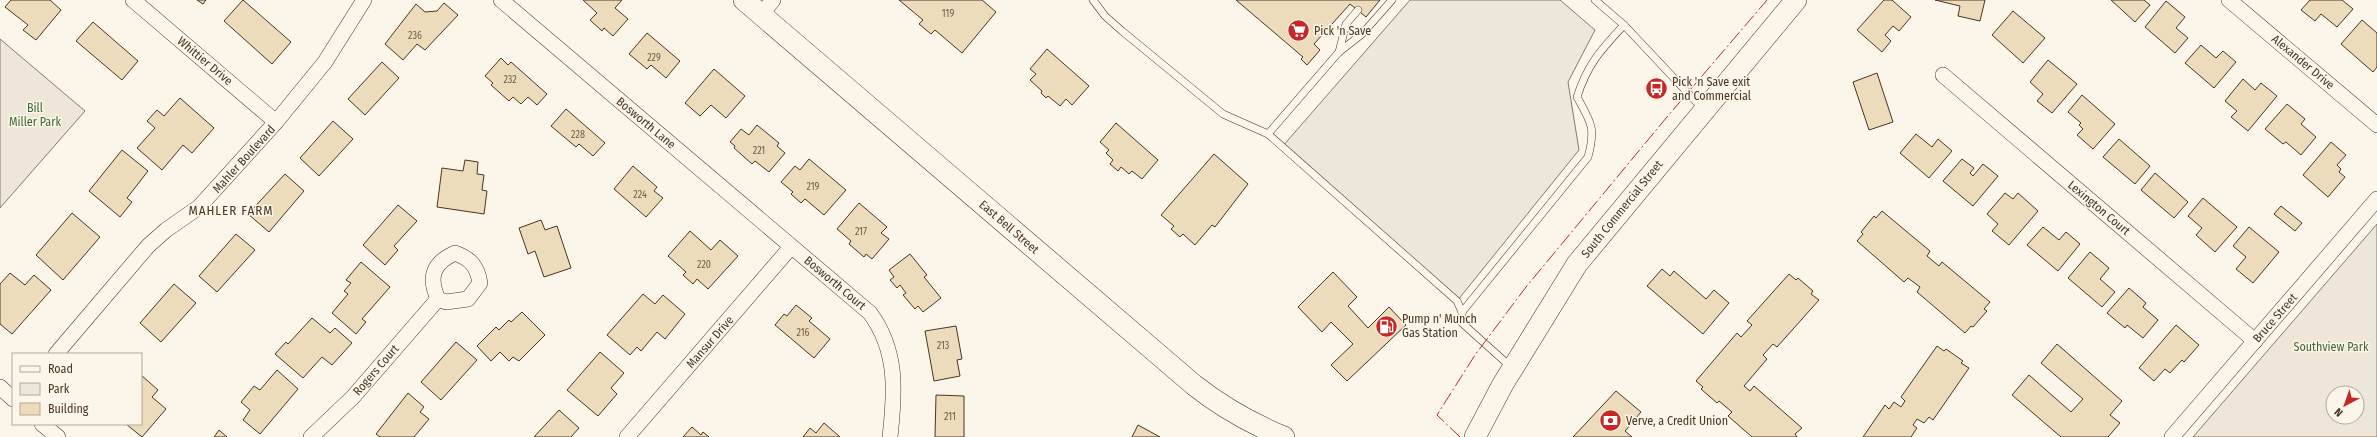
<svg xmlns="http://www.w3.org/2000/svg" width="2377" height="437" font-family="'Fira Sans Condensed',sans-serif">
<style>
.green{fill:#ede6d9;stroke:#887966;fill-rule:evenodd}
.parking{fill:#ede7d9;stroke:#887966}
.building{fill:#ecdcbc;stroke:#4a3520}
.lines{fill:none;stroke-linecap:round;stroke-linejoin:round}
.service-casing{stroke:#4a3520;stroke-width:8}
.minor-casing{stroke:#4a3520;stroke-width:16}
.secondary-casing{stroke:#4a3520;stroke-width:22}
.service{stroke:#fbf6e9;stroke-width:7}
.minor{stroke:#fbf6e9;stroke-width:15}
.secondary{stroke:#fbf6e9;stroke-width:21}
.power{stroke:#c62828;stroke-width:1;stroke-dasharray:14 3 2 3;stroke-linecap:butt}
.labels{text-anchor:middle;stroke-width:3;stroke-linejoin:round;paint-order:stroke}
.number-label{font-size:10px;fill:#725f47}
.poi-label{font-size:12px;fill:#4a3520;stroke:#fbf6e9;text-anchor:start}
.street-label{font-size:12px;fill:#4a3520;stroke:#fbf6e9}
.park-label{font-size:12px;fill:#436837;stroke:#fbf6e9}
.neighbourhood-label{font-size:13px;letter-spacing:1px;fill:#4a3520;stroke:#fbf6e9}
</style>
<rect width="100%" height="100%" fill="#fbf6e9"/>
<g class="green">
<path d="M0 39 85 111 0 208Z"/>
<path d="M2377 224V437H2193ZM2333 393H2357V417H2333Z"/>
</g>
<path class="parking" d="M1410 0H1560L1595 30 1568 82 1579 150 1457 301 1282 147Z"/>
<g class="building">
<path d="M11 0H50L61 10 36 40 23 30 28 25 5 7Z"/>
<path d="M197 0H206L203 4Z"/>
<path d="M243 0 291 42 272 64 224 21Z"/>
<path d="M583 0H622L615 8 628 19 613 36 604 28 602 31 590 20 597 13Z"/>
<path d="M899 0H982L996 12 962 53 935 30 931 34 919 24 923 20Z"/>
<path d="M1236 0H1380L1366 17 1350 4 1314 44 1320 50 1307 65 1301 59 1303 57Z"/>
<path d="M1884 0H1892L1911 17 1899 31 1893 26 1885 35 1891 41 1882 52 1857 30Z"/>
<path d="M1935 0H1985L1980 21 1958 16 1960 6Z"/>
<path d="M2111 0H2144L2150 5 2135 22Z"/>
<path d="M2310 0H2342L2353 9 2337 27 2321 14 2315 21 2301 10Z"/>
<path d="M2166 1 2185 17 2176 28 2188 38 2175 53 2145 27Z"/>
<path d="M444 3 458 15 425 50 417 44 403 60 385 44 416 4 425 12 437 11Z"/>
<path d="M2013 11 2045 38 2023 63 1992 35Z"/>
<path d="M2362 20 2377 33V67L2373 72 2341 44Z"/>
<path d="M93 22 138 61 122 80 76 41Z"/>
<path d="M647 33 680 61 666 78 651 65 647 69 629 54Z"/>
<path d="M2201 45 2216 58 2223 51 2236 62 2214 88 2185 63Z"/>
<path d="M1047 49 1089 86 1072 105 1066 99 1060 106 1048 96 1046 98 1041 93 1042 91 1030 80 1036 74 1030 69Z"/>
<path d="M501 58 508 65 511 62 547 94 537 105 528 97 521 104 513 97 509 101 491 85 493 83 485 76Z"/>
<path d="M2048 60 2077 84 2052 113 2037 101 2043 94 2030 82Z"/>
<path d="M382 62 399 78 365 115 348 99Z"/>
<path d="M714 69 745 96 726 118 711 105 700 116 685 103Z"/>
<path d="M1877 73 1893 122 1869 130 1853 82Z"/>
<path d="M2243 79 2255 90 2261 83 2277 96 2248 131 2231 117 2237 111 2225 101Z"/>
<path d="M2082 95 2115 124 2093 149 2077 135 2083 129 2079 125 2081 123 2068 112Z"/>
<path d="M180 98 214 128 192 153 183 145 162 170 137 148 155 128 147 121 157 110 164 116Z"/>
<path d="M2287 104 2305 119 2301 124 2316 137 2301 155 2286 142 2283 144 2265 129Z"/>
<path d="M566 109 605 143 593 156 579 144 576 147 551 126Z"/>
<path d="M333 121 353 139 319 176 300 158Z"/>
<path d="M1116 123 1158 160 1142 179 1132 171 1129 174 1121 167 1118 171 1110 164 1113 160 1106 153 1109 150 1100 142Z"/>
<path d="M757 125 779 143 777 146 785 153 769 172 755 161 752 164 734 148 735 146 730 142 741 129 749 135Z"/>
<path d="M1916 134 1932 147 1938 139 1952 151 1929 178 1900 153Z"/>
<path d="M2119 139 2150 166 2135 184 2103 157Z"/>
<path d="M2331 142 2346 155 2337 165 2341 169 2339 172 2345 177 2328 197 2303 175Z"/>
<path d="M122 150 148 171 127 198 132 202 120 217 89 191Z"/>
<path d="M1214 154 1248 184 1215 227 1212 225 1195 245 1183 234 1180 237 1171 229 1174 226 1161 215Z"/>
<path d="M809 159 846 190 824 215 805 199 801 203 791 194 793 192 781 182 795 166 800 170Z"/>
<path d="M1962 159 1974 168 1970 173 1973 176 1983 164 1998 176 1973 206 1943 181Z"/>
<path d="M465 160 478 162 477 174 484 175 482 190 487 191 484 214 437 207 442 168 463 171Z"/>
<path d="M633 166 657 187 654 191 663 198 646 217 614 189Z"/>
<path d="M2155 173 2188 202 2174 218 2141 190Z"/>
<path d="M285 174 304 191 269 232 248 214Z"/>
<path d="M2005 193 2013 199 2018 193 2038 211 2009 245 1992 231 1998 224 1987 214Z"/>
<path d="M2203 198 2237 227 2215 252 2196 235 2202 228 2188 216Z"/>
<path d="M859 203 887 227 881 233 889 239 872 259 866 254 864 257 849 244 851 241 837 229Z"/>
<path d="M398 205 417 221 394 246 398 250 385 265 363 245Z"/>
<path d="M2281 206 2302 223 2295 231 2274 214Z"/>
<path d="M1882 211 1930 251 1927 256 1939 266 1942 262 1990 302 1984 309 1987 311 1973 327 1971 326 1965 333 1917 292 1920 287 1908 278 1904 282 1857 241 1863 234 1861 232 1874 216 1876 218Z"/>
<path d="M72 213 100 237 63 280 36 255Z"/>
<path d="M541 220 545 230 557 226 571 268 544 277 535 251 528 254 519 228Z"/>
<path d="M2043 227 2059 240 2066 232 2080 244 2058 271 2027 245Z"/>
<path d="M2249 227 2279 252 2253 283 2236 269 2246 257 2233 246Z"/>
<path d="M690 231 711 250 720 240 738 256 708 289 697 279 693 284 683 275 686 272 668 256Z"/>
<path d="M236 234 255 250 217 292 199 276Z"/>
<path d="M2090 252 2109 268 2100 279 2115 292 2102 307 2068 278Z"/>
<path d="M910 254 927 275 924 277 941 298 923 312 918 306 915 309 903 295 906 293 900 285 897 288 890 280 894 277 889 270Z"/>
<path d="M361 262 390 287 362 319 366 322 356 334 332 313 348 294 344 291 351 283 346 280Z"/>
<path d="M1662 269 1670 276 1674 271 1706 299 1714 290 1729 303 1703 334 1647 286Z"/>
<path d="M1333 272 1357 297 1348 306 1368 328 1389 307 1406 325 1347 381 1331 365 1353 344 1331 322 1322 332 1298 307Z"/>
<path d="M10 273 25 285 34 275 51 290 12 334 0 324V284Z"/>
<path d="M1789 274 1796 280 1798 278 1813 291 1811 294 1819 300 1777 347 1773 344 1763 355 1767 359 1744 386 1750 391 1754 386 1802 428 1795 434 1797 437H1752L1728 416 1732 412 1719 401 1717 403 1701 389 1703 387 1696 381 1737 333 1741 337 1752 325 1747 321Z"/>
<path d="M174 284 196 303 161 342 140 323Z"/>
<path d="M2129 288 2146 303 2143 307 2158 320 2143 338 2127 325 2125 328 2107 313Z"/>
<path d="M643 294 655 304 663 295 685 314 665 339 657 332 641 351 637 347 630 355 607 335Z"/>
<path d="M796 305 812 318 809 321 830 339 814 358 775 325 784 314 787 316Z"/>
<path d="M522 312 545 335 519 361 513 357 509 361 500 352 491 361 477 346 496 327 499 330 509 320 511 322Z"/>
<path d="M312 318 330 333 335 328 352 343 332 365 322 357 303 378 275 354 286 342 288 344Z"/>
<path d="M2176 325 2199 345 2184 362 2182 360 2170 373 2165 369 2154 381 2139 368Z"/>
<path d="M956 326 962 359 957 360 960 376 934 381 925 331Z"/>
<path d="M456 342 477 360 441 400 421 382Z"/>
<path d="M2057 344 2122 401 2110 415 2120 423 2108 437H2061L2012 395 2029 375 2071 412 2083 399 2041 363Z"/>
<path d="M1937 346 1944 351 1946 349 1963 361 1961 363 1969 368 1933 420 1929 417 1924 423 1917 419 1913 425 1917 428 1911 437H1863L1885 405 1889 409 1894 402 1901 407 1905 401 1901 397Z"/>
<path d="M600 352 624 373 611 388 617 394 598 416 567 390Z"/>
<path d="M277 370 298 389 260 434 243 420 250 410 241 402 254 386 260 390Z"/>
<path d="M141 375 158 390 152 397 166 409 142 437 126 424H141Z"/>
<path d="M1616 391 1641 412 1625 431 1632 437H1573Z"/>
<path d="M408 393 424 407 420 412 429 419 414 437H380L376 434Z"/>
<path d="M936 395 964 396V437H935Z"/>
<path d="M559 410 579 428 571 437H534Z"/>
<path d="M824 423 840 437H803L810 428 816 433Z"/>
<path d="M1138 425 1160 437H1132Z"/>
<path d="M692 427 701 435 703 432 709 437H683Z"/>
<path d="M219 430 227 437H214Z"/>
</g>
<g class="lines">
<defs>
<g id="service">
<path d="M1093 0 1105 16 1122 31 1223 114 1268 134 1457 301 1462 312V323L1511 367"/>
<path d="M1595 0 1624 25 1703 109"/>
<path d="M1339 52 1346 24 1358 10"/>
<path d="M1268 134 1339 52 1362 34 1392 0"/>
<path d="M1462 312 1588 157C1596 128 1591 122 1577 97 1588 63 1601 50 1624 25"/>
</g>
<g id="minor">
<path d="M133 0 276 122"/>
<path d="M501 0 870 313C898 351 895 392 890 437"/>
<path d="M2229 0 2377 125"/>
<path d="M761 15 773 0"/>
<path d="M1943 75 2255 341"/>
<path d="M455 253C471 259 477 266 480 283L468 299 446 302 438 299C428 277 433 263 455 253Z"/>
<path d="M56 354 148 246 166 230 199 207 276 122 325 62 364 0"/>
<path d="M0 387 13 399"/>
<path d="M42 424 58 437"/>
<path d="M311 437 353 397 438 299"/>
<path d="M627 437 791 247"/>
<path d="M2172 437 2377 199"/>
</g>
<g id="secondary">
<path d="M744 0 1194 385C1222 407 1252 424 1284 437"/>
<path d="M1475 437 1503 384 1577 264 1796 0"/>
</g>
</defs>
<use href="#service" class="service-casing"/>
<use href="#minor" class="minor-casing"/>
<use href="#secondary" class="secondary-casing"/>
<use href="#service" class="service"/>
<use href="#minor" class="minor"/>
<use href="#secondary" class="secondary"/>
<path class="power" d="M1460 437 1437 415 1475 355 1526 287 1667 117 1767 0"/>
</g>
<defs>
<symbol id="supermarket-disc" viewBox="-11 -11 22 22"><circle r="9.5" fill="#c62828" stroke="#fbf6e9"/><path d="M-6-5.5h2.5l.6 2H6L4.5 2H-2.5L-4.4-4H-6ZM-1.5 3.2a1.3 1.3 0 1 0 .1 0ZM3 3.2a1.3 1.3 0 1 0 .1 0Z" fill="#fff"/></symbol>
<symbol id="bus-disc" viewBox="-11 -11 22 22"><circle r="9.5" fill="#c62828" stroke="#fbf6e9"/><path d="M-5-6H5V4H4V6H2V4H-2V6H-4V4H-5ZM-3.5-4V0h7V-4ZM-3.5 1.2v1.5H-2V1.2ZM2 1.2v1.5H3.5V1.2Z" fill="#fff"/></symbol>
<symbol id="fuel-disc" viewBox="-11 -11 22 22"><circle r="9.5" fill="#c62828" stroke="#fbf6e9"/><path d="M-5.5-6h7V0h2V4h1.3V-2.5L3-4.5l.8-.8L6-3V5H2.5V1h-1V6h-7ZM-4.2-4.7v3.2H.2V-4.7Z" fill="#fff"/></symbol>
<symbol id="bank-disc" viewBox="-11 -11 22 22"><circle r="9.5" fill="#c62828" stroke="#fbf6e9"/><path d="M-6-4H6V4H-6ZM0-2.3a2.3 2.3 0 1 0 0 4.6a2.3 2.3 0 1 0 0-4.6Z" fill="#fff"/></symbol>
</defs>
<g fill-rule="evenodd">
<use href="#supermarket-disc" x="1286" y="18" width="25" height="25"/>
<use href="#bus-disc" x="1644" y="76" width="25" height="25"/>
<use href="#fuel-disc" x="1374" y="314" width="25" height="25"/>
<use href="#bank-disc" x="1598" y="408" width="25" height="25"/>
</g>
<g class="labels">
<g class="number-label">
<text x="948" y="17">119</text>
<text x="415" y="39">236</text>
<text x="654" y="61">229</text>
<text x="510" y="83">232</text>
<text x="578" y="138">228</text>
<text x="759" y="154">221</text>
<text x="813" y="190">219</text>
<text x="640" y="198">224</text>
<text x="861" y="235">217</text>
<text x="704" y="268">220</text>
<text x="803" y="336">216</text>
<text x="943" y="349">213</text>
<text x="950" y="420">211</text>
</g>
<g class="poi-label">
<text x="1314" y="35">Pick 'n Save</text>
<text x="1672" y="86">Pick 'n Save exit<tspan x="1672" dy="14">and Commercial</tspan></text>
<text x="1402" y="323">Pump n' Munch<tspan x="1402" dy="14">Gas Station</tspan></text>
<text x="1626" y="425">Verve, a Credit Union</text>
</g>
<g class="street-label">
<text transform="translate(205 61) rotate(40)" y="4">Whittier Drive</text>
<text transform="translate(2303 62) rotate(40)" y="4">Alexander Drive</text>
<text transform="translate(646 123) rotate(40)" y="4">Bosworth Lane</text>
<text transform="translate(244 159) rotate(-48)" y="4">Mahler Boulevard</text>
<text transform="translate(2099 208) rotate(40)" y="4">Lexington Court</text>
<text transform="translate(1622 209) rotate(-51)" y="4">South Commercial Street</text>
<text transform="translate(1009 227) rotate(41)" y="4">East Bell Street</text>
<text transform="translate(835 283) rotate(40)" y="4">Bosworth Court</text>
<text transform="translate(2275 318) rotate(-49)" y="4">Bruce Street</text>
<text transform="translate(710 342) rotate(-49)" y="4">Mansur Drive</text>
<text transform="translate(376 370) rotate(-49)" y="4">Rogers Court</text>
</g>
<g class="park-label">
<text x="35" y="112">Bill<tspan x="35" dy="14">Miller Park</tspan></text>
<text x="2331" y="351">Southview Park</text>
</g>
<g class="neighbourhood-label">
<text x="231" y="215">MAHLER FARM</text>
</g>
</g>
<rect x="12" y="353" width="130" height="72" fill="#fbf6e9" stroke="#b4a999"/>
<rect x="20" y="366" width="20" height="6" fill="#fbf6e9" stroke="#b4a999"/>
<text x="48" y="373" font-size="12" fill="#4a3520">Road</text>
<rect x="20" y="383" width="20" height="12" fill="#ede6d9" stroke="#b4a999"/>
<text x="48" y="393" font-size="12" fill="#4a3520">Park</text>
<rect x="20" y="403" width="20" height="12" fill="#ecdcbc" stroke="#b4a999"/>
<text x="48" y="413" font-size="12" fill="#4a3520">Building</text>
<g transform="translate(2345 405) rotate(221)"><circle r="19" fill="#fbf6e9" stroke="#b4a999"/>
<path d="M0-3L7 15L0 10L-7 15Z" fill="#c62828"/>
<text y="-6" font-size="11" font-weight="bold" text-anchor="middle" fill="#4a3520">N</text>
</g>
</svg>
